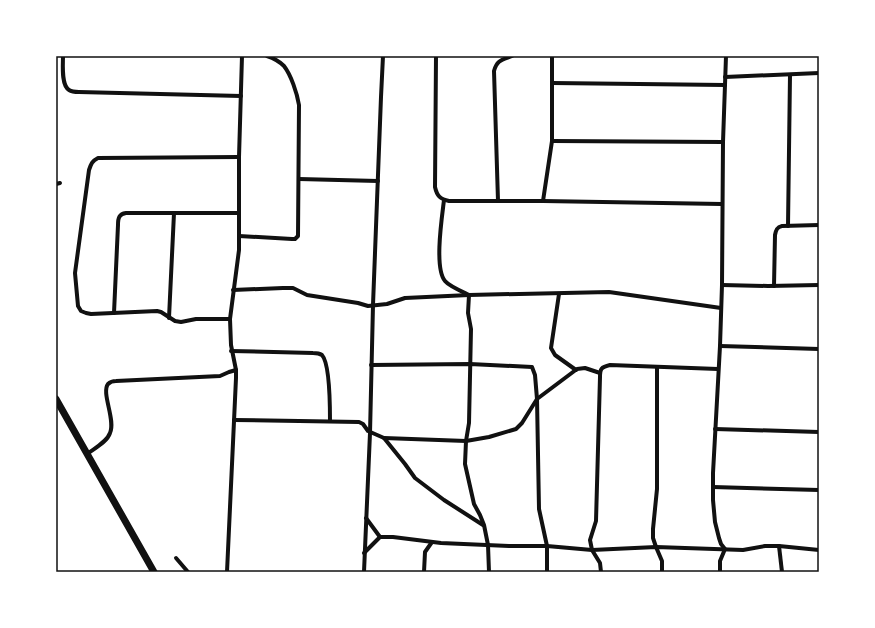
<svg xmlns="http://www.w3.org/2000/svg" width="875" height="628" font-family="'IBM Plex Sans',sans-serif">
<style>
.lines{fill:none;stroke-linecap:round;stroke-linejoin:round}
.minor{stroke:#111;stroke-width:4}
.trunk{stroke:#111;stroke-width:7}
.neatline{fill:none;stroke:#111;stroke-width:1.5}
</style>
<rect width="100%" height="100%" fill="#fff"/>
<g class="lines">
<g class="minor">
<path d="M63 56C63 65 61 85 69 90 72 92 75 92 79 92L241 96"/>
<path d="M436 56 435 187C437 196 440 199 449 201H543L722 204"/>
<path d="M725 77 819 73"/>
<path d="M552 83 725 85"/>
<path d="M552 141 723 142"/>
<path d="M299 179 378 181"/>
<path d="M56 184 60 183"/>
<path d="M444 200C442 217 434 268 445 281 449 286 463 292 469 295L468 313 471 329 469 423 466 441 465 464 474 504 480 515 484 525 488 545 489 572"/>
<path d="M498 201 494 71C497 60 502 60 512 56"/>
<path d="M543 201 552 141V56"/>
<path d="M788 226 790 75"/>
<path d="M239 236 292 239H295L298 236 299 105C297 93 291 75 284 66 279 61 273 58 267 56"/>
<path d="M722 285 768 286 819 285"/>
<path d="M774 286 775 235C776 230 777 227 782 226L819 225"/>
<path d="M233 290 283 288H293L307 295 358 303 368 306 387 304 405 298 469 295 609 292 721 308"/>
<path d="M559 294 551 348 555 355 576 370"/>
<path d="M114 313 118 225C118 218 119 214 126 213H239"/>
<path d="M169 318 174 213"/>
<path d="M230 319H196L181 322 175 321 161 312 157 311 91 314 86 313 81 311 78 306 75 273 89 170C91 164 92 161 98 158L239 157"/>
<path d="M720 346 819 349"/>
<path d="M231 351 313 353C316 353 319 353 322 355 330 364 330 409 330 421"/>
<path d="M371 365 470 364 532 367 535 375 537 399 539 509 547 546V572"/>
<path d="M657 367V489L653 529V538L656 547 662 561V572"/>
<path d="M234 420 359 422 363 424 368 431 384 438 405 464 415 478 444 500 483 525"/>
<path d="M715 429 819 432"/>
<path d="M384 438 466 441 489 437 516 429 522 423 537 399 577 369 585 368 600 373"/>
<path d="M87 454C95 448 107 442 110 433 116 420 101 393 108 384 110 382 113 381 116 381L220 376 229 372 236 370"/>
<path d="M713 487 819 490"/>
<path d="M366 518 380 537H393L441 543 509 546H547L592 550 656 547 743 550 765 546H779L819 550"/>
<path d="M779 546 782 572"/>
<path d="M364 553 380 537"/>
<path d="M176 558 188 572"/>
<path d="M227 572 236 378V370L231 345 230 319 239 250V157L242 56"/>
<path d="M364 572 370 433 373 305 381 97 383 56"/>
<path d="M424 572 425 552 432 542"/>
<path d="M601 572 600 563 592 550 590 540 596 521 600 377C600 369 601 367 610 365L718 369"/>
<path d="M720 572V561L725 549 721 544 719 538 715 522 713 500V473L720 346 722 285 723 142 726 56"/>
</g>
<path class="trunk" d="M56 399 154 572"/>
</g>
<rect width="875" height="628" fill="none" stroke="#ffffff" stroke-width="114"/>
<rect x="57" y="57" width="761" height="514" class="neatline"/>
</svg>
